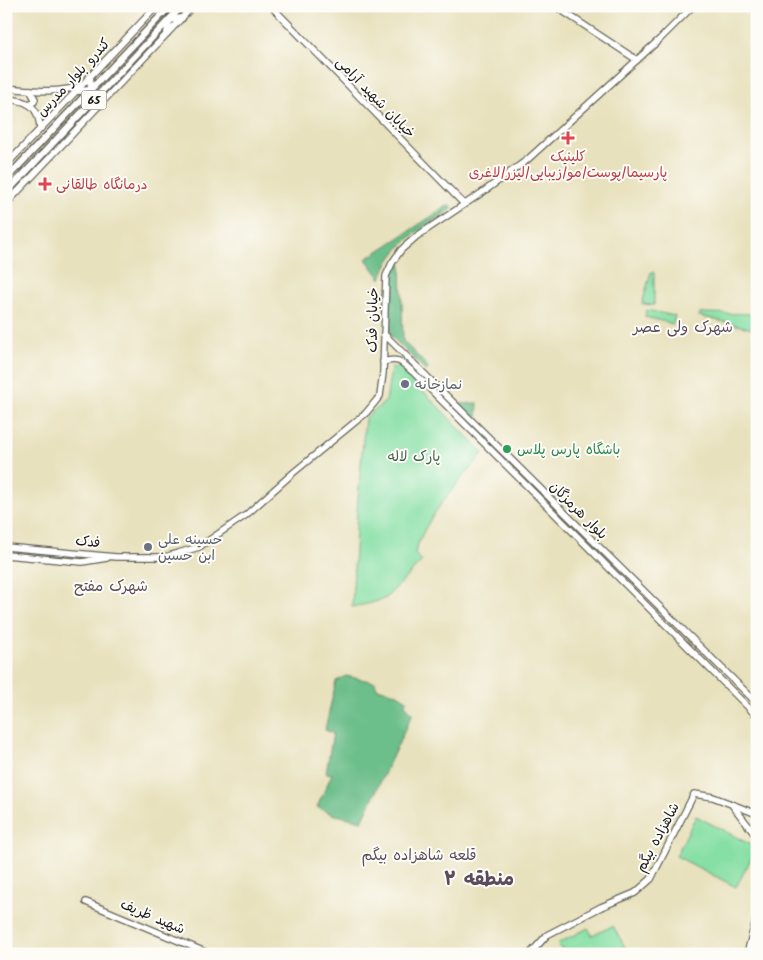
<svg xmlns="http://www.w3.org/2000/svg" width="763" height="960" font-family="Kalam,'Playpen Sans Arabic',sans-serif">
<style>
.green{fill:#86dfa4;stroke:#517e60}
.forest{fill:#6cbe8a;stroke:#446d53}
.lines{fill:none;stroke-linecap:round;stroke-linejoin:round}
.secondary-casing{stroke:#636154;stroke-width:8}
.primary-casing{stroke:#636154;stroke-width:9}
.highway-casing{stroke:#636154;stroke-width:10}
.secondary{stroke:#fff;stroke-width:5.5}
.primary{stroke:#fff;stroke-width:6}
.highway{stroke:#fff;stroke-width:8}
.health-dot{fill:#e0444e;stroke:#fdfcf7;stroke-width:2}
.worship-dot{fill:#6b7280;stroke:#fdfcf7;stroke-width:2}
.leisure-dot{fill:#2e9e5b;stroke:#fdfcf7;stroke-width:2}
.labels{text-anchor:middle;stroke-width:4;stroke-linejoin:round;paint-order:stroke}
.shield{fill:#fdfcf7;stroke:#605f5e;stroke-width:1}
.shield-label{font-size:12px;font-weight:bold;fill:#1c1c1c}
.street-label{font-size:14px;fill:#1c1c1c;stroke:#fdfcf7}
.health-label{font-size:14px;fill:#be3a42;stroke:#fdfcf7}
.worship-label{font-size:14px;fill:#5b616d;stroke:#fdfcf7;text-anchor:start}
.leisure-label{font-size:14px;fill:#27864d;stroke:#fdfcf7;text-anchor:start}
.park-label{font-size:14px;fill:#41604c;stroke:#fdfcf7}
.neighbourhood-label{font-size:15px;fill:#5a4c5c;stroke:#fdfcf7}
.district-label{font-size:19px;font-weight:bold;fill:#5a4c5c;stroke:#fdfcf7}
</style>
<rect width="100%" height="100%" fill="#fdfcf7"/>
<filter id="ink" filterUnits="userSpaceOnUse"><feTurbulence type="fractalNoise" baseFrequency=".02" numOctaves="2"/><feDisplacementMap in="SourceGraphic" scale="10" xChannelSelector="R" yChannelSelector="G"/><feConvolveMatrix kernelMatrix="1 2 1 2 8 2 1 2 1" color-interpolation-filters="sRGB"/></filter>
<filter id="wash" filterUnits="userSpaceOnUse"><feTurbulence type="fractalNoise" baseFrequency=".0096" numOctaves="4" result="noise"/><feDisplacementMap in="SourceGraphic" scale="20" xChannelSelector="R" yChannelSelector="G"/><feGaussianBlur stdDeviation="1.12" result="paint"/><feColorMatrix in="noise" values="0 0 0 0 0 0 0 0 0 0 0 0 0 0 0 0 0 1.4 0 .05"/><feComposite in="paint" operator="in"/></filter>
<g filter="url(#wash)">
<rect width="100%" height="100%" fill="#e8e1bd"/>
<g class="green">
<path d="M651 272H654V305L642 304Z"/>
<path d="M646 310 675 316 673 324 645 317Z"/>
<path d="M700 313 757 314V330L699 316Z"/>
<path d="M397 366 401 368 483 453C459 483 426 515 415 553L422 561 386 598 372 603 352 607 357 511 365 418 386 401 391 369Z"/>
<path d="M696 816 757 848 736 887 676 856Z"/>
<path d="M613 926 629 954H564L565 952 557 944 588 928 592 935Z"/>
</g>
<g class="forest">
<path d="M449 205 453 208C425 227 391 244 381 279L366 259Z"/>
<path d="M401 262 403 341 429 368 426 371 392 337 390 333C390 313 385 276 401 262Z"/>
<path d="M478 403 477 422 459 404Z"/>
<path d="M346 676 375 682 377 688 396 693 407 700 404 704 413 713 362 821 332 814 317 807 332 774 326 773 333 733 325 730 336 681Z"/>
</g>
</g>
<g filter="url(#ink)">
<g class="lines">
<defs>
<g id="secondary">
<path d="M271 6 464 204"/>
<path d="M555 6 637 60"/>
<path d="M6 88C31 90 56 94 80 86"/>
<path d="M6 99C28 100 39 106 40 129"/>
<path d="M28 104 34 102 35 99 30 90"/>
<path d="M6 165 157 6"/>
<path d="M6 204 193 6"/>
<path d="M384 334 757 703"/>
<path d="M383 362C400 357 402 363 414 373L757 716"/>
<path d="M6 547 116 557H165L199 547 246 515 293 473 366 413 380 396 383 373 386 276 392 263 401 250 417 236 483 192 527 160 660 39 693 6"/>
<path d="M6 555 82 562 107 558"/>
<path d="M733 806 757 837"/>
<path d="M86 902 210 954"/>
<path d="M530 954 547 935 601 907 635 893 651 879 694 794 713 797 757 814"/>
<path d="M747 954 757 916"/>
</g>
<g id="primary">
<path d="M169 20 182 18"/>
<path d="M167 33 169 21"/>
<path d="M90 77 91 88"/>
<path d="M77 91 90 90"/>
<path d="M100 94V105"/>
<path d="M6 179 170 6"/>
<path d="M6 193 182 6"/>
</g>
<path id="highway" d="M754 954 757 947"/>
</defs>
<use href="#secondary" class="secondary-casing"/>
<use href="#primary" class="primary-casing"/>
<use href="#highway" class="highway-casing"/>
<use href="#secondary" class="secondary"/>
<use href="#primary" class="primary"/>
<use href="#highway" class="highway"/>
</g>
</g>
<g class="health-dot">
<path d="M565.5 130.5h5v5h5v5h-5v5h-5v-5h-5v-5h5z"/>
<path d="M42.5 176.5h5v5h5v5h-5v5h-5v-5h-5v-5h5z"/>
</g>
<g class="worship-dot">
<circle cx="405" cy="384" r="5"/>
<circle cx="148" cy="547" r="5"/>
</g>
<circle class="leisure-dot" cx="507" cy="449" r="5"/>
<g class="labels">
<rect class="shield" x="81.5" y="90.5" width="25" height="19" rx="4"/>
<g class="shield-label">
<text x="94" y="104">65</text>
</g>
<g class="street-label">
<text transform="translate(73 77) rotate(-47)" y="5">کندرو بلوار مدرس</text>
<text transform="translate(376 97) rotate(46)" y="5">خیابان شهید آرامی</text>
<text transform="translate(372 320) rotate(-89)" y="5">خیابان فدک</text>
<text transform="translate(579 510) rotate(45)" y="5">بلوار هرمزگان</text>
<text transform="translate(88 541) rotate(6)" y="5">فدک</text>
<text transform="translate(657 837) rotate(-62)" y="5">شاهزاده بیگم</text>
<text transform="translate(153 916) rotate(23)" y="5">شهید ظریف</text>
</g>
<g class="health-label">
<text x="568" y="161">کلینیک<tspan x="568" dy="16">پارسیما|پوست|مو|زیبایی|لیزر|لاغری</tspan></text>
<text x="56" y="189" text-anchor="start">درمانگاه طالقانی</text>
</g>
<g class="worship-label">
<text x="415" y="389">نمازخانه</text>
<text x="158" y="544">حسینه علی<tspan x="158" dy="16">ابن حسین</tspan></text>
</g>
<g class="leisure-label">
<text x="517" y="454">باشگاه پارس پلاس</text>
</g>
<g class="park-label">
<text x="414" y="461">پارک لاله</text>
</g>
<g class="neighbourhood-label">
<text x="683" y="332">شهرک ولی عصر</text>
<text x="111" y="591">شهرک مفتح</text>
<text x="419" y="860">قلعه شاهزاده بیگم</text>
</g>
<g class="district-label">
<text x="479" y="885">منطقه ۲</text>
</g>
</g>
<rect width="763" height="960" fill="none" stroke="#fdfcf7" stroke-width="25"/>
</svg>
